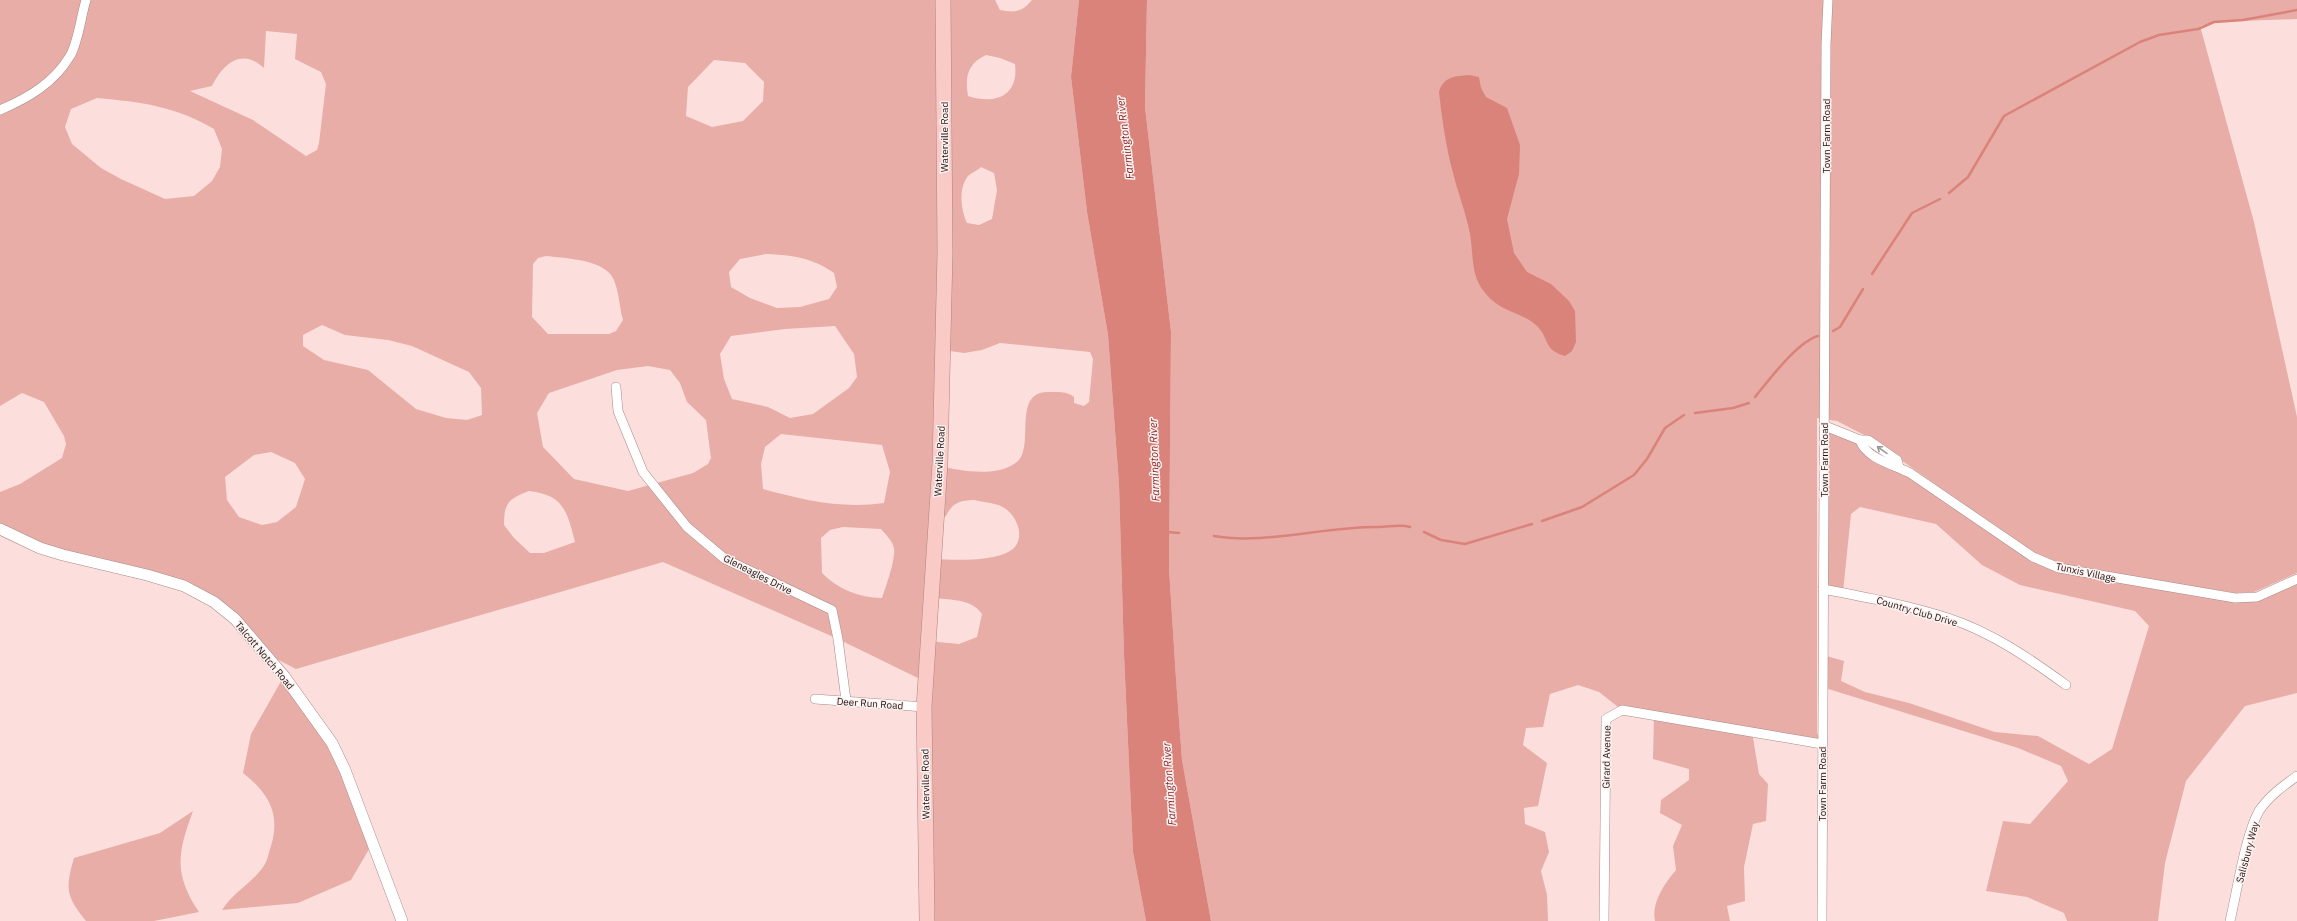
<svg xmlns="http://www.w3.org/2000/svg" width="2297" height="921" font-family="'IBM Plex Sans',sans-serif">
<style>
.green{fill:#e8ada6;fill-rule:evenodd}
.water{fill:#da837b}
.lines{fill:none;stroke-linecap:round;stroke-linejoin:round}
.stream{stroke:#da837b;stroke-width:2.5}
.minor-casing{stroke:#a68b88;stroke-width:10}
.tertiary-casing{stroke:#a68b88;stroke-width:12}
.trunk-casing{stroke:#ac837f;stroke-width:16}
.minor{stroke:#fff;stroke-width:9}
.tertiary{stroke:#fff;stroke-width:11}
.trunk{stroke:#facbc6;stroke-width:15}
.oneway{stroke:#9a9695}
.labels{text-anchor:middle;stroke-width:3;stroke-linejoin:round;paint-order:stroke}
.street-label{font-size:10px;fill:#1f1514;stroke:#fdf1f0}
.water-label{font-size:11px;font-style:italic;fill:#851e1d;stroke:#fdf1f0}
</style>
<rect width="100%" height="100%" fill="#fcdfdc"/>
<g class="green">
<path d="M0 0H995L1000 10C1015 13 1022 12 1032 0H1079L1071 77 1087 212 1108 335 1119 485 1124 655 1133 852 1146 921H927L926 682 838 639 663 562 296 669 267 654 200 594 105 566 0 529V492L20 484 62 458 66 444 64 436 44 402 22 393 0 406ZM266 31 297 34 295 59 321 72 326 84 319 143 317 150 306 156 253 120 190 91 212 86C223 64 241 47 264 68ZM986 55 1000 58 1015 64C1019 96 995 105 968 96 965 77 967 64 986 55ZM714 60 745 63 764 82 763 101 743 121 712 127 686 116 688 87ZM97 98C141 102 175 106 214 129L222 149 220 167 212 181 194 196 165 199 121 179 101 168 72 144 65 127 71 109ZM981 167 994 173 997 190 992 219 979 225 967 223C961 210 958 189 968 176 971 173 978 170 981 167ZM766 254C792 255 813 258 834 273L837 287 829 299 800 307 777 308 750 298 731 287 729 272 740 259ZM546 256C563 258 599 259 611 275 619 286 619 307 623 320L616 331 609 334H548L532 317 533 264 538 258ZM322 325 345 335 388 340 412 346 469 372 481 388 482 415 467 420 446 418 416 409 368 370 324 360 303 346V335ZM835 326 854 354 857 377 849 388 813 414 790 418 768 407 732 399 724 379 720 354 731 336 785 329ZM1000 343 1090 352 1093 359 1089 402 1084 406 1074 403V397C1066 391 1060 392 1050 392 1011 390 1035 445 1018 461 999 478 961 471 940 466L943 350 964 353 982 350ZM648 366 670 370 680 383 687 402 706 420 711 458 708 464 693 473 628 491 574 479 543 447 537 413 549 393 617 370ZM781 434 882 445 890 472 884 503C842 509 803 500 763 489L761 464 765 447ZM271 452 295 463 305 479 296 507 277 522 262 525 239 517 227 500 225 477 254 455ZM529 491C563 495 567 510 575 542L544 553H530L514 538 504 525C504 503 508 499 529 491ZM974 500C983 502 998 503 1006 509 1019 519 1026 541 1010 551 991 562 954 560 933 559L936 520 946 516C953 502 959 501 974 500ZM843 527 881 529C885 534 892 540 894 548 896 558 886 587 882 598 859 598 838 589 822 573L821 538 830 530ZM931 598C949 600 971 598 982 614L977 637 959 644 928 641Z"/>
<path d="M1147 0H2297V19L2214 22 2200 26 2254 222 2297 417V573L2254 592 2235 593 2060 565 2034 553 1868 437 1837 421 1817 418V733L1822 744 1752 732 1759 774 1768 784 1766 821 1753 824 1744 867 1745 901 1727 906 1730 921H1655C1651 903 1665 883 1676 870L1673 846 1682 825 1660 813 1661 800 1689 780V769L1653 759 1654 715 1622 710 1599 692 1578 685 1550 694 1543 727 1526 728 1523 745 1547 763 1538 806 1524 808 1525 824 1545 832 1549 852 1541 871 1547 895 1548 921H1211L1182 760 1176 679 1169 568 1171 332 1145 107Z"/>
<path d="M1825 426 1860 440 1862 447 2033 557 2059 568 2257 597 2297 579V693L2245 706 2186 781 2165 863 2158 921H2067L2064 913 2027 897 1986 891 2003 821 2030 824 2068 781 2061 766 2018 748 1822 687 1823 655 1844 661 1841 681 1865 692 1909 703 1995 732 2038 736 2089 764 2112 749 2149 626 2135 611 2020 585 1982 565 1936 524 1860 507 1851 514 1843 592 1823 589Z"/>
<path d="M284 676 321 725 372 844 351 880 298 903 222 910C233 892 256 880 265 864 268 859 269 851 271 846 281 813 268 793 243 773L251 734Z"/>
<path d="M193 811C178 852 173 873 199 912L154 921H86C66 896 65 889 74 858L160 833Z"/>
</g>
<g class="water">
<path d="M1079 0H1147L1145 107 1171 332 1169 568 1176 679 1182 760 1211 921H1146L1133 852 1124 655 1119 485 1108 335 1087 212 1071 77Z"/>
<path d="M1469 75 1479 77 1481 88 1486 97 1507 108 1520 145 1519 174 1507 219 1514 253 1527 272 1551 284 1569 301 1575 311 1576 342 1572 351 1565 356C1543 350 1550 339 1537 326 1524 313 1500 312 1486 294 1470 276 1474 257 1470 234 1466 213 1458 193 1453 173 1446 147 1442 119 1439 92 1443 77 1455 76 1469 75Z"/>
</g>
<g class="lines">
<g class="stream">
<path d="M1949 193 1968 177 2004 116 2140 42 2159 35 2198 29 2214 22 2243 20 2297 10"/>
<path d="M1872 274 1912 213 1940 199"/>
<path d="M1833 331 1840 327 1863 289"/>
<path d="M1755 397C1769 380 1797 342 1818 336"/>
<path d="M1695 413 1733 408 1749 403"/>
<path d="M1542 521 1582 507 1634 475 1647 459 1665 428 1684 415"/>
<path d="M1167 532 1179 533"/>
<path d="M1424 532 1441 540 1465 544 1532 524"/>
<path d="M1214 536C1264 545 1326 526 1379 527 1389 527 1400 524 1410 527"/>
</g>
<defs>
<g id="minor">
<path d="M0 110C28 98 54 83 70 56 78 43 81 16 86 0"/>
<path d="M616 387 618 411 643 472 687 527 725 559 832 610 838 639 846 700"/>
<path d="M1825 426 1860 440H1868L1897 460 1899 467"/>
<path d="M1860 440C1866 459 1895 465 1910 473L2033 557 2059 568 2235 598 2257 597 2297 579"/>
<path d="M1823 589C1865 597 1907 605 1948 618 1991 632 2029 658 2066 685"/>
<path d="M815 699 924 707"/>
<path d="M1604 921 1606 719 1622 710 1822 744"/>
<path d="M1822 921 1826 45 1828 0"/>
<path d="M2230 921C2237 892 2245 836 2259 811 2269 796 2283 786 2297 776"/>
</g>
<path id="tertiary" d="M0 529 40 548 63 555 147 575 184 586 214 602 235 619 284 676 332 743 345 770 402 921"/>
<path id="trunk" d="M927 921 924 707 940 463 945 253 943 0"/>
</defs>
<use href="#minor" class="minor-casing"/>
<use href="#tertiary" class="tertiary-casing"/>
<use href="#trunk" class="trunk-casing"/>
<use href="#minor" class="minor"/>
<use href="#tertiary" class="tertiary"/>
<use href="#trunk" class="trunk"/>
</g>
<defs><path id="oneway-shaft" d="M-6 0H5M1.5-3L5.5 0L1.5 3" fill="none" stroke-width="1.6" stroke-linecap="round" stroke-linejoin="round"/></defs>
<use class="oneway" href="#oneway-shaft" transform="translate(1882 450) rotate(-145)"/>
<g class="labels">
<g class="street-label">
<text transform="translate(1826 136) rotate(-90)" y="4">Town Farm Road</text>
<text transform="translate(944 137) rotate(-90)" y="4">Waterville Road</text>
<text transform="translate(1824 460) rotate(-90)" y="4">Town Farm Road</text>
<text transform="translate(939 461) rotate(-87)" y="4">Waterville Road</text>
<text transform="translate(2086 572) rotate(12)" y="4">Tunxis Village</text>
<text transform="translate(758 574) rotate(27)" y="4">Gleneagles Drive</text>
<text transform="translate(1917 611) rotate(16)" y="4">Country Club Drive</text>
<text transform="translate(265 655) rotate(50)" y="4">Talcott Notch Road</text>
<text transform="translate(870 703) rotate(4)" y="4">Deer Run Road</text>
<text transform="translate(1606 757) rotate(-89)" y="4">Girard Avenue</text>
<text transform="translate(925 784) rotate(-91)" y="4">Waterville Road</text>
<text transform="translate(1822 784) rotate(-90)" y="4">Town Farm Road</text>
<text transform="translate(2247 852) rotate(-75)" y="4">Salisbury Way</text>
</g>
<g class="water-label">
<text transform="translate(1125 138) rotate(-97)" y="4">Farmington River</text>
<text transform="translate(1154 460) rotate(-92)" y="4">Farmington River</text>
<text transform="translate(1169 784) rotate(-94)" y="4">Farmington River</text>
</g>
</g>
</svg>
